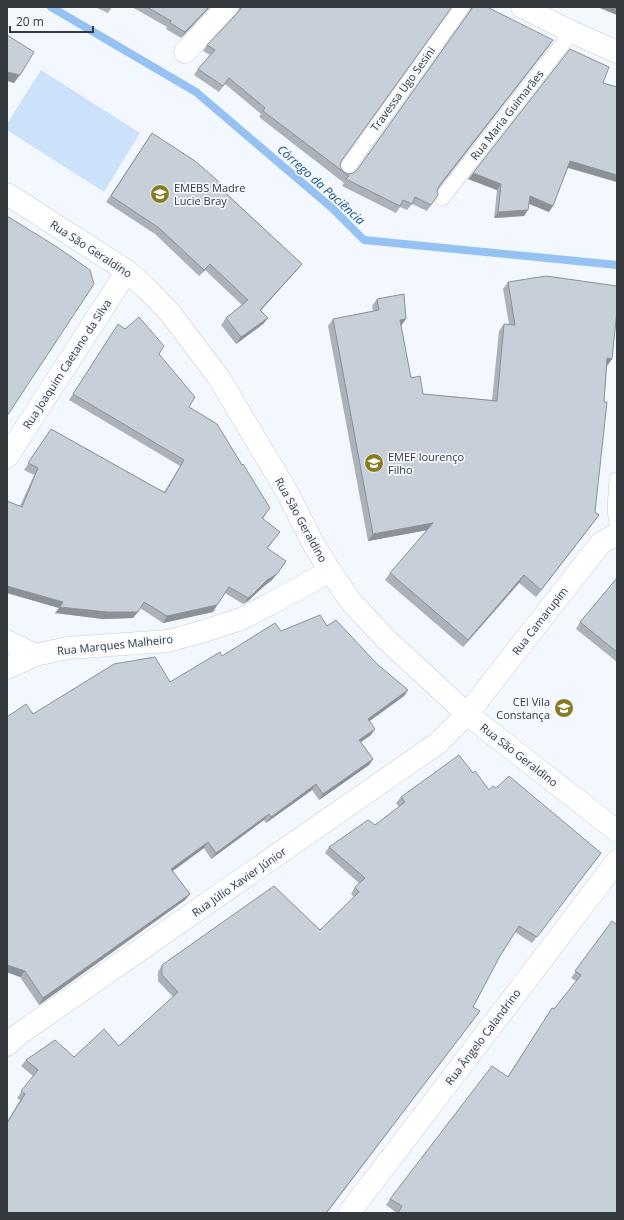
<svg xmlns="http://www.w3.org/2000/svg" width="624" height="1220" font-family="'Open Sans',sans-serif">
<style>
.green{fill:#cce2fa}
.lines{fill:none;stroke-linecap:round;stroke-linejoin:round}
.stream{stroke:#95c2f3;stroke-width:8}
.service-casing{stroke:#c4ccd5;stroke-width:16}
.minor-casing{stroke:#c4ccd5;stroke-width:23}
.tertiary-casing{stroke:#c4ccd5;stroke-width:23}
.service{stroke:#fff;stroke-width:15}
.minor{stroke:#fff;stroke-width:22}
.tertiary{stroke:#fff;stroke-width:22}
.wall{fill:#abb2ba}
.shaded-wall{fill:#8b9197}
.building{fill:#c7cfd8;stroke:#8b9197}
.labels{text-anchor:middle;stroke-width:3.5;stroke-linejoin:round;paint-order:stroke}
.street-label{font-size:11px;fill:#36393d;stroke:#f3f8fe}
.poi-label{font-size:11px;fill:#36393d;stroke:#f3f8fe;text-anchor:start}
.water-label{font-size:12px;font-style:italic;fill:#0f4c82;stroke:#f3f8fe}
</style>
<rect width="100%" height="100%" fill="#f3f8fe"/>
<path class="green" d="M41 70 140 133 104 192 7 130V124Z"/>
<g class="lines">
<path class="stream" d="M51 7 196 92 332 208 364 240 617 265"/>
<defs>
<g id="service">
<path d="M345 171 462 7"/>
<path d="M442 198 572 32"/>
<path d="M617 480 615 509 617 524"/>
</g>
<g id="minor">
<path d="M185 52 227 7"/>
<path d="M7 194 127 271 147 289 170 313 219 378 287 492 314 545 330 571 352 603 388 641 467 714 617 831"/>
<path d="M7 457 127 271"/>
<path d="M7 641 35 655"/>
<path d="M7 668 35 655 68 648 168 641 201 632 241 619 272 603 330 571"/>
<path d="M7 1045 19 1034 438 743 467 714 601 543 617 534"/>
<path d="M349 1213 617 861"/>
</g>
<path id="tertiary" d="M522 7 572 32 617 52"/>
</defs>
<use href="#service" class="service-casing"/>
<use href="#minor" class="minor-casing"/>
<use href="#tertiary" class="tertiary-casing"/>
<use href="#service" class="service"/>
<use href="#minor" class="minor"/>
<use href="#tertiary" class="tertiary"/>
</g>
<g class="wall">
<path d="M95 7H112L108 13Z"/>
<path d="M132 7H210L181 38 166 29 167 27Z"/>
<path d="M239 7H452L342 160 340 164 341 168 344 172 348 174 353 173 357 170 469 12 471 7H487L549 46 439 188 437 191 438 195 427 211 412 204 407 210 400 207 396 213 342 186 344 183 259 117 261 114 225 84 219 92 194 75 198 69 210 55 203 51 207 45 238 12 239 9Z"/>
<path d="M603 83 617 87V182L568 168 549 212 529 204 524 216 494 218 497 190 468 179Z"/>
<path d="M147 140 225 187 223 190 302 264 297 270 260 311 268 318 263 324 236 344 221 325 226 318 242 305 205 270 199 276 155 234 106 202Z"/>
<path d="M508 282 612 359 607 366 595 512 599 515 536 597 519 583 463 647 385 580 390 573 427 530 368 541 328 326 333 319 373 311 372 306 377 299 401 326 411 378 423 394 492 400 499 331 504 324H509L503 289Z"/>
<path d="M114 331 159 354 189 407 266 514 263 519 280 532 268 548 272 580 263 587 248 601 243 604 225 593 213 612 163 623 140 608 133 618 103 619 55 613 59 608 7 593V501L20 506 34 475 24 470 51 429 164 492 180 466 69 400Z"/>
<path d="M617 578V662L576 629 580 622Z"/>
<path d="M327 626 377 664 408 690 404 696 370 721 371 735 361 742 373 759 369 765 319 800 312 790 266 823 264 820 211 859 204 848 173 871 190 894 185 900 39 1005 20 977 7 972V717L33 714 170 682 222 656 281 631Z"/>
<path d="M473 773 489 790 496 788 601 853 532 943 515 932 500 956 473 1007 480 1011 327 1213H7V1122L20 1100 17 1098 33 1076 21 1066 26 1060 74 1057 119 1046 173 997 158 981V972L162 965 320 930 354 897 351 894 355 887 359 883 325 853 329 847 375 825 399 807 396 803 401 797Z"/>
<path d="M612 921 617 1213H397L386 1205 390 1199 508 1076 552 1008 554 1009 576 981 571 978Z"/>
</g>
<g class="shaded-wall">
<path d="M209 7H210L181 38 185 32Z"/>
<path d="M597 7H617V15Z"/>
<path d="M553 40 549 46 435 192 439 186Z"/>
<path d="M7 72 20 75 14 83 7 81Z"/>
<path d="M570 161 617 175V182L566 167Z"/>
<path d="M473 173 501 184 497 190 468 179Z"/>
<path d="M530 196 553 206 549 212 525 202Z"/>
<path d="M528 210 524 216 494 218 498 212Z"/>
<path d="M210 264 205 270 199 276 204 270Z"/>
<path d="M302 264 297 270 255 317 260 310Z"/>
<path d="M268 318 263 324 236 344 241 337Z"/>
<path d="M406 319 401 326 395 327 400 320Z"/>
<path d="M607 358 612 359 607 366Z"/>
<path d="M599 515 594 522 536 597 541 590Z"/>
<path d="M433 523 428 530 368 541 373 534Z"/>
<path d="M277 574 272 580 263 587 248 601 243 604 248 598 267 580Z"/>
<path d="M524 575 519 583 463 647 468 640Z"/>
<path d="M7 586 63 602 59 608 7 593Z"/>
<path d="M217 605 213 612 163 623 167 616Z"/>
<path d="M60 607 138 612 133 618 103 619 55 613Z"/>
<path d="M408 690 404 696 364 725 368 719Z"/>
<path d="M375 729 371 735 355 746 359 740Z"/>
<path d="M373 759 369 765 319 800 323 794Z"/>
<path d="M316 784 312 790 266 823 271 817Z"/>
<path d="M269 814 264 820 211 859 216 853Z"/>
<path d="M208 842 204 848 167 875 171 869Z"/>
<path d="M190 894 185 900 39 1005 43 998Z"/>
<path d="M7 965 25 971 20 977 7 972Z"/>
</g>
<g class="building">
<path d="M147 7H209L185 32 170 23 171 21Z"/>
<path d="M242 7H452L342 160 340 164 341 168 344 172 348 174 353 173 357 170 473 7H487L553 40 439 186 437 191 438 195 431 205 415 197 412 204 403 200 400 206 346 179 349 176 263 111 265 108 229 78 223 86 198 69 215 50 207 45 241 9Z"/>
<path d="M7 35 34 52 20 75 7 72Z"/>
<path d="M570 49 609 67 603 83 617 87V175L570 161 553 206 530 196 528 210 498 212 501 184 473 173Z"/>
<path d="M152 133 195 161 225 187 222 190 302 264 260 310 268 318 241 337 226 318 248 300 210 264 204 270 159 228 111 196Z"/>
<path d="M7 216 57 247 90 270 94 284 7 416Z"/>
<path d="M546 276 617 286V310L612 359 607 358 604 402H607L595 512 599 515 541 590 524 575 468 640 390 573 433 523 373 534 333 319 379 310 377 299 404 294 406 319 400 320 411 378 420 376 423 394 497 401 504 324 515 325 508 282Z"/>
<path d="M139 317 164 346 159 354 195 397 189 407 217 424 242 465 243 464 270 508 262 518 280 532 267 548 286 561 277 574 267 580 252 595 248 598 229 587 217 605 167 616 144 602 138 612H107L60 607 63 602 7 586V501L22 507 38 468 28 463 51 429 165 493 184 460 73 394 118 324 125 329Z"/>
<path d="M617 578V652L580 622Z"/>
<path d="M320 615 327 626 336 620 377 664 408 690 368 719 375 729 359 740 373 759 323 794 316 784 271 817 269 814 216 853 208 842 171 869 190 894 43 998 25 971 7 965V717L26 704 33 714 114 664 155 657 170 682 220 652 222 656 275 623 281 631Z"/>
<path d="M459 755 473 773 475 771 489 790 493 786 496 788 509 776 601 853 537 937 519 926 500 956 473 1007 480 1011 326 1213H7V1123L25 1094 21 1091 38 1070 26 1060 55 1040 74 1057 104 1029 119 1046 178 992 162 975V965L274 886 320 930 359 892 355 887 365 878 329 847 368 820 375 825 405 802 401 797Z"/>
<path d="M612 921 617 925V1213H398L402 1206 390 1199 492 1066 508 1077 552 1008 554 1009 581 975 575 971Z"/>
</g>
<defs>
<symbol id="school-disc" viewBox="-11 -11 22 22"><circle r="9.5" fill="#887b21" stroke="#f3f8fe"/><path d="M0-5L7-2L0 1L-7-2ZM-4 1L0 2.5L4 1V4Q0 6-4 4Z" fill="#fff"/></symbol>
</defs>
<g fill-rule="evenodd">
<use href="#school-disc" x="149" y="183" width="22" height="22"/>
<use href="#school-disc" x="363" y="452" width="22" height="22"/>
<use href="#school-disc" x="553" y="697" width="22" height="22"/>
</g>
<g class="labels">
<g class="street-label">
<text transform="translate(403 89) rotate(-54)" y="4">Travessa Ugo Sesini</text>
<text transform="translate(507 115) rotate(-52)" y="4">Rua Maria Guimarães</text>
<text transform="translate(91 249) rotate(33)" y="4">Rua São Geraldino</text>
<text transform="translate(67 364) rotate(-57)" y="4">Rua Joaquim Caetano da Silva</text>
<text transform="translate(301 520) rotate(61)" y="4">Rua São Geraldino</text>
<text transform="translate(540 621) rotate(-52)" y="4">Rua Camarupim</text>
<text transform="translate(115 645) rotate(-6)" y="4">Rua Marques Malheiro</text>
<text transform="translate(519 755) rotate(38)" y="4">Rua São Geraldino</text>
<text transform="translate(239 882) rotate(-35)" y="4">Rua Júlio Xavier Júnior</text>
<text transform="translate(483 1037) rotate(-53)" y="4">Rua Ângelo Calandrino</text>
</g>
<g class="poi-label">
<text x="174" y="192">EMEBS Madre<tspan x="174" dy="13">Lucie Bray</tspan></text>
<text x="388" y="461">EMEF lourenço<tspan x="388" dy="13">Filho</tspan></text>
<text x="550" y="706" text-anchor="end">CEI Vila<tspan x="550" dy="13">Constança</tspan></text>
</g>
<g class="water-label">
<text transform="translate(321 185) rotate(42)" y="4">Córrego da Paciência</text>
</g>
</g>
<rect width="624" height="1220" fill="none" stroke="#36393d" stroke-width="16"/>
<path d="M10 26v6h83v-6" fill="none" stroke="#36393d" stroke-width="2"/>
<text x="16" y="26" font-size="12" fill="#36393d" stroke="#f3f8fe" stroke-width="3" paint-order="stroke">20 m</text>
</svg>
